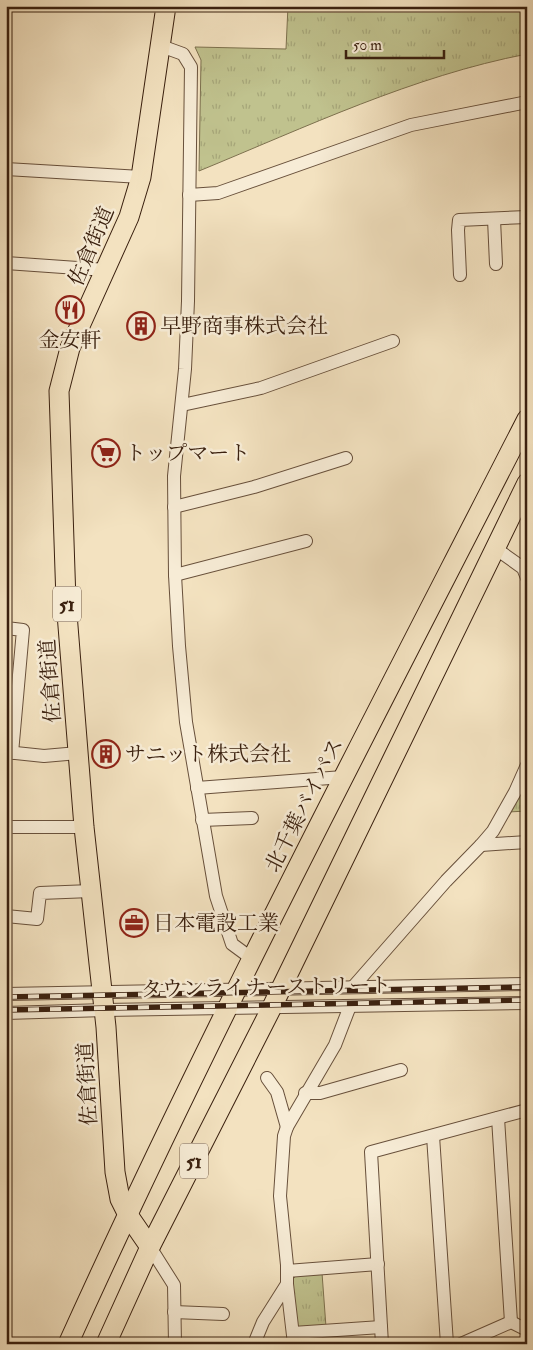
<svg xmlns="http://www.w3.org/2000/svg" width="533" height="1350" font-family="'IM FELL Double Pica','Noto Serif JP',serif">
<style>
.park{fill:url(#park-tufts);stroke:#7d714e}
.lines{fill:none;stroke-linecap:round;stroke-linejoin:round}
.minor-casing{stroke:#68503b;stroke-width:14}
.highway-casing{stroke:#3a200f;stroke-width:21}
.minor{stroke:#f7ecd6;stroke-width:12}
.highway{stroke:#f3e2c0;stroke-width:19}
.rail-casing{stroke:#3a200f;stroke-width:5.5}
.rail{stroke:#f7ecd6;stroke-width:4;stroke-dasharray:11;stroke-linecap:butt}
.labels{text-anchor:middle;stroke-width:5;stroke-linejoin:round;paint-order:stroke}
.shield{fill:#f7ecd6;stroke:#735d4b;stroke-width:1}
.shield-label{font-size:20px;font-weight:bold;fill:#3a200f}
.street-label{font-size:21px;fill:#3a200f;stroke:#f7ecd6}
.poi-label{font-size:21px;fill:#3a200f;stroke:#f7ecd6;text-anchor:start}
</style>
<defs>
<pattern id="park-tufts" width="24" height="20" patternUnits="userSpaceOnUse" patternTransform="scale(1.25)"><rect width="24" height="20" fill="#c0c28e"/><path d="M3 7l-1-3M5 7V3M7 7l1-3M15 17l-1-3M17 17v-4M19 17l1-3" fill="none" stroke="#a6a679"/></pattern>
</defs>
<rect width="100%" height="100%" fill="#f3e2c0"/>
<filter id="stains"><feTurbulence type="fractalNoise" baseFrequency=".004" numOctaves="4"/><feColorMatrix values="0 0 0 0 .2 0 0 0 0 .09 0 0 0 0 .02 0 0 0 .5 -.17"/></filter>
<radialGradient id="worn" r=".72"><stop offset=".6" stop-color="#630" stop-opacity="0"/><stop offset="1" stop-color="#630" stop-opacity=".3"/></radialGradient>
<g class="park">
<path d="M288 6H527V54C413 76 306 127 199 171L201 60 195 47 286 49Z"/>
<path d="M527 770V811L508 812Z"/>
<path d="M322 1273 326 1327 299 1328 295 1323 293 1279 297 1275Z"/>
</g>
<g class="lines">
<defs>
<g id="minor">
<path d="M161 46 183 54 191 67 188 301 185 369 174 476 175 575 179 646 186 722 216 896 232 944 251 958"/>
<path d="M6 169 141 177"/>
<path d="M189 195 218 193 411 125 527 102"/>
<path d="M494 219 496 264"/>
<path d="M6 263 106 270"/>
<path d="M460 275 458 230 459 220 527 217"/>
<path d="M182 405 261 388 393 341"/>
<path d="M174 507 254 487 346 458"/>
<path d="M495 548 523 568 527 578"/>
<path d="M175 575 306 541"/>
<path d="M6 628 23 630 12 753"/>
<path d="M6 752 44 756 78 753"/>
<path d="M197 788 343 777"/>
<path d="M202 820 252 818"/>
<path d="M6 827H84"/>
<path d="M481 845 527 842"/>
<path d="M6 916 37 919 40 893 91 891"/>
<path d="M353 987 446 881 481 845 493 831 515 792 527 765"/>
<path d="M6 994 527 984"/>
<path d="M6 1013 105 1010 527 1003"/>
<path d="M267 1078 277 1092 287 1127"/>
<path d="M305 1093H320L401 1070"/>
<path d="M498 1118 511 1322"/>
<path d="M433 1136 447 1344"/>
<path d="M150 1247 174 1285 175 1344"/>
<path d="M287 1271 378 1264"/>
<path d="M287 1284 294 1344"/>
<path d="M174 1312 223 1314"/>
<path d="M293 1333 381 1327"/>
<path d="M6 1343 10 1344"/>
<path d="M254 1344 263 1322 287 1284V1265L280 1196 284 1136 287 1127 335 1045 350 1006"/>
<path d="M382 1344 371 1152 527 1110"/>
<path d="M461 1344 511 1322 527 1330"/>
</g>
<g id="highway">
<path d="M150 1247 128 1215 120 1199 115 1172 106 1027 84 827 66 601 59 391 70 348 129 217 141 177 166 6"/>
<path d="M68 1344C210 1030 370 726 527 419"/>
<path d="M106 1344 150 1247 272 1007 527 483"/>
</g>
</defs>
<use href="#minor" class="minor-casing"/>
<use href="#highway" class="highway-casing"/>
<use href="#minor" class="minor"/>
<use href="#highway" class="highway"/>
<defs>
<g id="rail">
<path d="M6 997 527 987"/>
<path d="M6 1010 527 1000"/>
</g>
</defs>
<use href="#rail" class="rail-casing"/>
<use href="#rail" class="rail"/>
</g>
<defs>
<symbol id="restaurant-ring" viewBox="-11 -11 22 22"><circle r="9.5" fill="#f7ecd6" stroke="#8f2418" stroke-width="1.5"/><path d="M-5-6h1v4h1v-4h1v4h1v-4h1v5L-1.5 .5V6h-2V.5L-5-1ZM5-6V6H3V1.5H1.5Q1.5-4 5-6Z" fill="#8f2418"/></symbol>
<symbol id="building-ring" viewBox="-11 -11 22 22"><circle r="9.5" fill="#f7ecd6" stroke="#8f2418" stroke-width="1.5"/><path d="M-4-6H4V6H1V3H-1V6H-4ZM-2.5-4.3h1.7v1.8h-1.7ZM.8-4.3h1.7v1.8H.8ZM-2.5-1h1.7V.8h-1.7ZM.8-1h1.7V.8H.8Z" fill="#8f2418"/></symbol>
<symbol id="supermarket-ring" viewBox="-11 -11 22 22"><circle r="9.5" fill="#f7ecd6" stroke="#8f2418" stroke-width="1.5"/><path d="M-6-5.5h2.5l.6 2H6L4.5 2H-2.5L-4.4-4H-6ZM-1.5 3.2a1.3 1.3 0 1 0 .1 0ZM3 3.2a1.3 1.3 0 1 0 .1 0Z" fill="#8f2418"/></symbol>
<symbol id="office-ring" viewBox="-11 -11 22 22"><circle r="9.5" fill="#f7ecd6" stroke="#8f2418" stroke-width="1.5"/><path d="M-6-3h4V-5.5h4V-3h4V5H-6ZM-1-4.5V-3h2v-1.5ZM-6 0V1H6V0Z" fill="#8f2418"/></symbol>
</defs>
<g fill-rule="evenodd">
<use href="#restaurant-ring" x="54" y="294" width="32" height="32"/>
<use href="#building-ring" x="125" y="310" width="32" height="32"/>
<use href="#supermarket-ring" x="90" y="437" width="32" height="32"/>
<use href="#building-ring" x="90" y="738" width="32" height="32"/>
<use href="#office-ring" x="118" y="907" width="32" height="32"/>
</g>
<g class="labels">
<g class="shield">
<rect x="53" y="586.5" width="28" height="35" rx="4"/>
<rect x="180" y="1143.5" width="28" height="35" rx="4"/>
</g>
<g class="shield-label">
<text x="67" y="611">51</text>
<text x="194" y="1168">51</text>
</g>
<g class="street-label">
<text transform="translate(91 246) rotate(-67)" y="7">佐倉街道</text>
<text transform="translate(50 681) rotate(-94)" y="7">佐倉街道</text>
<text transform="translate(304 805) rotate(-63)" y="7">北千葉バイパス</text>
<text transform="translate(266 987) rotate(-1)" y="7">タウンライナーストリート</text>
<text transform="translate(87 1084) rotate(-93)" y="7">佐倉街道</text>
</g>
<g class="poi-label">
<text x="160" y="333">早野商事株式会社</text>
<text x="70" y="347" text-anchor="middle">金安軒</text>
<text x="125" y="460">トップマート</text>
<text x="125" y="761">サニット株式会社</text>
<text x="153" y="930">日本電設工業</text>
</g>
</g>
<rect width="533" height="1350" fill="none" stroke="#f3e2c0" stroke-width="25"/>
<rect x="8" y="8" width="518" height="1335" fill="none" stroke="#3a200f" stroke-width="2.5"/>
<rect x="12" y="12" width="508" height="1325" fill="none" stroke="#3a200f"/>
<path d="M346 50v8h98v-8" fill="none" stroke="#3a200f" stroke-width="2.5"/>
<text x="353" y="50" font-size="15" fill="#3a200f" stroke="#f7ecd6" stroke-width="4" paint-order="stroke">50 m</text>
<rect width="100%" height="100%" filter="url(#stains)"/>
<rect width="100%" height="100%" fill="url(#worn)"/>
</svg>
